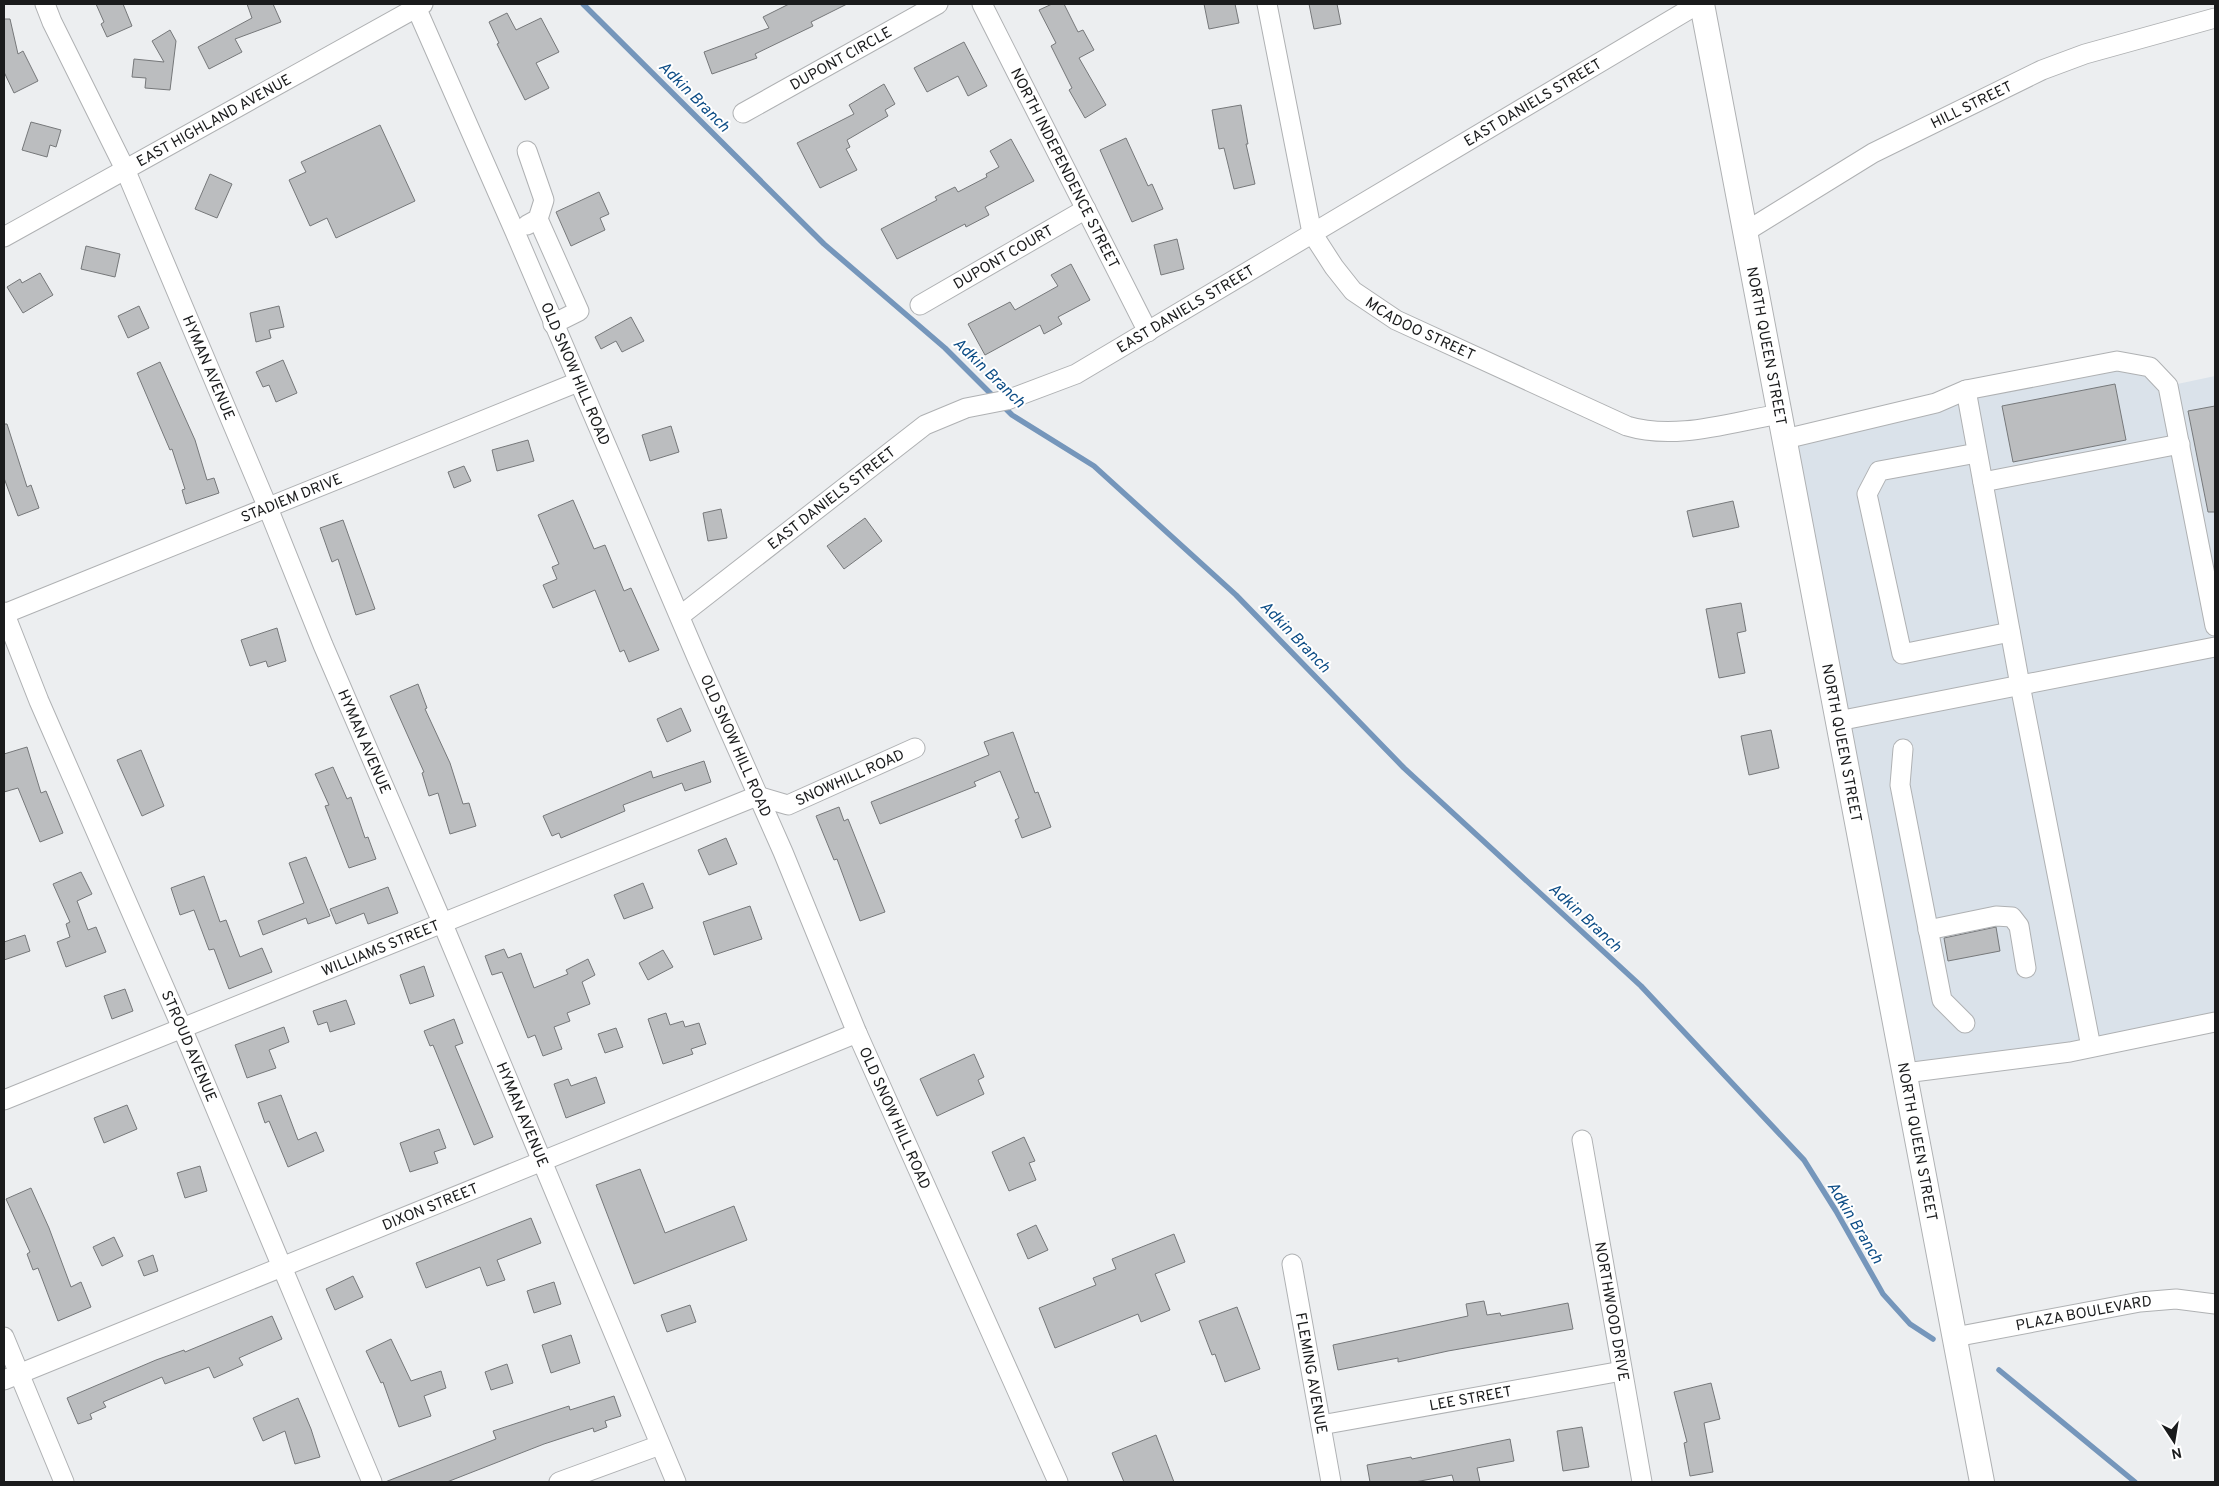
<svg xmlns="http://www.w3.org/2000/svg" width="2219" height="1486" font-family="Overpass,sans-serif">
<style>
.built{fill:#dae2ea}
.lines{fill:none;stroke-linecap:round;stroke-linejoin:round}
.stream{stroke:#7596bb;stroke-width:5.5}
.building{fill:#bbbdbf;stroke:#76787a}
.minor-casing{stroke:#afb1b3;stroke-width:21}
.major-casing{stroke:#afb1b3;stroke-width:26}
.minor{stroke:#fff;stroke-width:19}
.major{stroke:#fff;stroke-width:24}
.labels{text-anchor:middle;stroke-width:4;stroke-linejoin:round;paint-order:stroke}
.street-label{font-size:15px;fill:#1a1b1c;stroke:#fff}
.water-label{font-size:16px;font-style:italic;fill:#0d4d86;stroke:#fff}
</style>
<rect width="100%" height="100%" fill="#eceef0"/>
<path class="built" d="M2117 361 2168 386 2215 376V1022L1905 1073 1785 439Z"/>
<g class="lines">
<g class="stream">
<path d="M583 4 824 244 945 348 995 398"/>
<path d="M1002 405 1012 415 1094 466 1236 595 1404 768 1641 986 1804 1160 1836 1211 1883 1294 1910 1324 1933 1339"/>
<path d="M1999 1370 2135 1482"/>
</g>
</g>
<g class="building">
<path d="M96 4H123L132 26 107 37 101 24 104 22Z"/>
<path d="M247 4H273L281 22 235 39 242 52 209 69 198 47 252 18Z"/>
<path d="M789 4H847L811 22 813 26 755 54 757 58 712 74 704 52 769 28 763 17Z"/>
<path d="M1052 4H1064L1078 32 1083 30 1094 50 1079 58 1106 105 1085 118 1069 90 1072 88 1051 46 1056 43 1039 10Z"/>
<path d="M1204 4H1235L1239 23 1209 29Z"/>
<path d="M1309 4H1337L1341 24 1314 29Z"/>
<path d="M507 13 516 30 541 18 559 52 536 63 549 88 525 100 497 44 499 43 489 22Z"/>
<path d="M4 19H10L18 54 23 51 38 81 14 93 4 72Z"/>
<path d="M170 30 176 41 170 90 145 88 146 78 132 77 134 59 164 62 152 41Z"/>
<path d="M964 42 987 86 968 96 958 76 927 92 914 68Z"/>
<path d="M884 84 895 104 885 110 888 116 847 140 850 147 846 149 857 170 820 188 797 143 854 114 849 105Z"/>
<path d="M1241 105 1248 144H1246L1255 184 1234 189 1224 148 1219 149 1212 110Z"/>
<path d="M31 122 61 130 56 147 50 145 47 157 22 150Z"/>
<path d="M380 125 415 201 336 238 327 218 310 226 289 180 306 172 301 162Z"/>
<path d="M1126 138 1148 186 1152 184 1163 209 1132 222 1100 150Z"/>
<path d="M1011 139 1034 181 985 207 989 215 966 227 965 224 897 259 881 229 937 200 935 197 955 187 958 192 987 177 986 174 999 167 990 151Z"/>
<path d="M210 174 232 184 217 218 195 209Z"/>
<path d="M599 192 609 214 600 218 605 230 571 246 556 212Z"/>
<path d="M1177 239 1184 269 1161 275 1154 245Z"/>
<path d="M86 246 120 254 115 277 81 269Z"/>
<path d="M1071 264 1090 300 1058 317 1062 324 1044 334 1040 325 985 355 968 324 1010 302 1015 310 1058 286 1051 275Z"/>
<path d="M40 273 53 295 23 313 7 287 20 279 22 283Z"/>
<path d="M139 306 149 328 128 338 118 316Z"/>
<path d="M279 306 284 327 269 330 271 338 256 342 250 313Z"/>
<path d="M631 317 644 341 622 352 616 341 601 349 595 337Z"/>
<path d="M283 360 297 393 276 402 269 385 263 387 256 372Z"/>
<path d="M160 362 195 440 207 480 214 478 219 493 186 504 182 490 185 489 172 449 170 450 137 373Z"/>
<path d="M2115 384 2126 440 2013 462 2002 406Z"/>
<path d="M2215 406V512H2208L2188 411Z"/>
<path d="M4 424H7L27 487 31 485 39 508 18 516 4 478Z"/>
<path d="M671 426 679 452 650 461 642 435Z"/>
<path d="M528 440 534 461 497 471 492 450Z"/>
<path d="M464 466 471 481 454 488 448 472Z"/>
<path d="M573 500 594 549 605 545 624 591 631 588 659 650 629 662 624 650 620 652 595 590 553 608 543 585 557 579 552 567 559 564 538 515Z"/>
<path d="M1733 501 1739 527 1693 537 1687 511Z"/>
<path d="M721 509 727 538 708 541 703 513Z"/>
<path d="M865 518 882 541 844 569 827 546Z"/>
<path d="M343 520 375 609 356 615 338 559 332 562 320 528Z"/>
<path d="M1741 603 1746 631 1737 633 1745 673 1719 678 1706 609Z"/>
<path d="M277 628 286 661 268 667 266 661 250 666 241 640Z"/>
<path d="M418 684 427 708 425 709 450 763 463 804 469 803 476 826 450 834 438 793 429 796 422 773 424 772 390 696Z"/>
<path d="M681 708 691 731 667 742 657 719Z"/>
<path d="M1771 730 1779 768 1749 775 1741 736Z"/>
<path d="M1013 732 1035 793 1038 792 1051 827 1022 838 1015 820 1019 818 1000 771 974 782 976 786 880 824 871 802 989 755 984 742Z"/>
<path d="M27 747 41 793 46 791 63 833 40 842 18 788 4 792V754Z"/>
<path d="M141 750 164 806 142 816 117 760Z"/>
<path d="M704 761 711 782 685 791 682 783 623 805 625 811 561 838 559 833 552 836 543 816 651 771 653 778Z"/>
<path d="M333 767 347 799 351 797 365 838 368 837 376 859 349 868 325 806 329 805 315 774Z"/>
<path d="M839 807 844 821 848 819 885 912 860 921 837 859 834 860 816 816Z"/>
<path d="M726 838 737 864 709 875 698 850Z"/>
<path d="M306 857 330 916 308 924 306 918 263 935 258 921 304 903 289 863Z"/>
<path d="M81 872 92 894 77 901 88 930 96 927 106 952 66 967 57 942 70 937 66 924 70 922 53 884Z"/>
<path d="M204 876 220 922 226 920 240 957 262 948 272 972 229 989 214 949 209 950 194 910 180 915 171 888Z"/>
<path d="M643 883 653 908 624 919 614 895Z"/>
<path d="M388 887 398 913 368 924 364 913 336 924 330 909Z"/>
<path d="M750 906 762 939 714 955 703 922Z"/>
<path d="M1996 927 2000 951 1948 961 1944 938Z"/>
<path d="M25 935 30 951 4 960V942Z"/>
<path d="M504 949 508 958 521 953 534 988 568 974 566 970 588 959 595 975 582 982 590 1004 567 1013 570 1021 554 1027 562 1049 543 1056 535 1035 528 1038 502 972 492 975 485 956Z"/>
<path d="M663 950 673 967 648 980 639 963Z"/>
<path d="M424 966 434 996 410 1004 400 975Z"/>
<path d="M125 989 133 1011 112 1019 104 996Z"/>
<path d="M346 1000 355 1024 330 1032 327 1022 318 1025 313 1011Z"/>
<path d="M666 1013 670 1025 683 1021 685 1027 699 1023 706 1044 691 1049 693 1054 663 1064 648 1019Z"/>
<path d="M454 1019 463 1043 455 1046 493 1137 474 1145 433 1045 430 1046 424 1031Z"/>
<path d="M284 1027 289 1042 269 1050 276 1068 247 1078 235 1045Z"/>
<path d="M616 1028 623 1047 605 1053 598 1034Z"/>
<path d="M974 1054 984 1077 978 1080 984 1094 937 1116 920 1079Z"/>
<path d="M596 1077 605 1103 566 1118 554 1084 568 1079 571 1086Z"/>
<path d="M281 1095 298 1140 316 1132 324 1151 288 1167 269 1121 265 1123 258 1103Z"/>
<path d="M127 1105 137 1129 104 1143 94 1118Z"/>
<path d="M439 1129 446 1148 434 1152 438 1163 410 1172 400 1143Z"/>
<path d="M1024 1137 1035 1161 1029 1163 1036 1180 1009 1191 992 1152Z"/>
<path d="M200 1166 207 1191 185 1198 177 1173Z"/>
<path d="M640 1169 665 1233 734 1206 747 1240 634 1284 596 1185Z"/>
<path d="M31 1188 49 1228 71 1287 81 1282 91 1307 58 1321 38 1268 33 1270 27 1254 30 1252 6 1199Z"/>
<path d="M531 1218 541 1243 497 1260 505 1280 487 1286 480 1267 426 1288 416 1263Z"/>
<path d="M1036 1225 1048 1250 1028 1259 1017 1234Z"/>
<path d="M1174 1234 1185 1262 1155 1274 1170 1310 1141 1322 1138 1314 1055 1348 1039 1308 1096 1285 1093 1278 1116 1269 1112 1259Z"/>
<path d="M114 1237 123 1256 102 1266 93 1247Z"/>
<path d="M153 1255 158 1271 144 1276 138 1261Z"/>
<path d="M353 1276 363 1297 335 1310 326 1289Z"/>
<path d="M554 1282 561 1304 534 1313 527 1291Z"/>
<path d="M1484 1301 1487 1315 1500 1313 1501 1316 1568 1303 1573 1329 1448 1351 1398 1362V1358L1338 1370 1333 1345 1468 1316 1466 1304Z"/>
<path d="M690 1305 696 1322 667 1332 661 1315Z"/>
<path d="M1237 1307 1260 1369 1225 1382 1215 1354 1212 1355 1199 1321Z"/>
<path d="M272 1316 282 1339 239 1358 243 1365 214 1378 209 1367 165 1384 162 1377 103 1402 106 1407 90 1414 92 1419 78 1424 67 1398 156 1360 184 1350 185 1352Z"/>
<path d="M571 1335 580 1363 551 1373 542 1345Z"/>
<path d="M391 1339 411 1381 441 1371 446 1388 424 1396 431 1416 399 1427 383 1382 381 1383 366 1351Z"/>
<path d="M507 1364 513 1383 491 1390 485 1372Z"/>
<path d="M1711 1383 1720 1419 1704 1423 1713 1472 1690 1476 1684 1443 1687 1442 1674 1392Z"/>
<path d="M614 1396 621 1416 605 1421 607 1427 594 1432 593 1428 544 1444 447 1482H385L496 1439 493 1431 569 1406 570 1410Z"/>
<path d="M298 1398 311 1429 320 1457 295 1464 285 1431 263 1441 253 1418Z"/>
<path d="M1582 1427 1589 1467 1563 1471 1557 1431Z"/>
<path d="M1156 1435 1174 1482H1124L1112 1453Z"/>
<path d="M1510 1439 1514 1461 1477 1468 1480 1482H1454L1452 1475 1415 1482H1370L1367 1465 1411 1457 1412 1459Z"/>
</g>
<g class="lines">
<defs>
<g id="minor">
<path id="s1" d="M45 4 52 22 125 169 268 508 323 645 442 922 676 1482"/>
<path id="s2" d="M982 4 1148 332"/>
<path id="s3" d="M1267 4 1312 233 1334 267 1353 291 1396 320 1627 426C1676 441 1731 422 1780 414"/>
<path id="s4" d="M416 7 515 232 698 660 783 852 857 1033 1058 1482"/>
<path id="s5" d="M743 113 938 4"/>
<path d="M527 151 544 200 538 219 527 225"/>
<path d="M538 219 579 311 553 324"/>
<path id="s6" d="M1745 232 1873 153 2042 70 2085 54 2215 18"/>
<path id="s7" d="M4 237 423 4"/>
<path id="s8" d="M920 305 1086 209"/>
<path d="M1966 390 2020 685 2091 1047"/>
<path d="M1785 439 1936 403 1966 390 2117 361 2150 367 2168 386 2215 626"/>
<path d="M1977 453 1879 471 1867 494 1902 654 2010 632"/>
<path d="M1983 482 2180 444"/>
<path id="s9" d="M4 612 39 701 182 1028 372 1482"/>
<path id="s10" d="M4 614 578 382"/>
<path id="s11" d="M680 616 925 425 966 408 1007 400 1076 374 1698 4"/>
<path d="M1838 721 2215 647"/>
<path d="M1903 749 1900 785 1942 1000 1965 1023"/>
<path d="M1928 930 1996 916 2012 917 2019 926 2026 968"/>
<path d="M1905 1073 2070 1052 2215 1022"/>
<path id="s12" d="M4 1100 757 796 788 805 915 748"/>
<path id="s13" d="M1582 1140 1642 1482"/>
<path id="s14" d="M1292 1264 1331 1482"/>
<path d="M4 1337 64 1482"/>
<path id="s15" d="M1955 1337 2140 1302 2176 1299 2215 1304"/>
<path id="s16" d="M4 1380 857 1033"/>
<path id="s17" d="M1321 1425 1622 1371"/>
<path d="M559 1482 660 1445"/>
</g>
<g id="major">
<path id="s18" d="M1702 4 1982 1482"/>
</g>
</defs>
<use href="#minor" class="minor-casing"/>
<use href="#major" class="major-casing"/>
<use href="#minor" class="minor"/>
<use href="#major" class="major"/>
</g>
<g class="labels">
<g class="street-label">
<text dy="5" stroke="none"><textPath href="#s5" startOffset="112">DUPONT CIRCLE</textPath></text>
<text dy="5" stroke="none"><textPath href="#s11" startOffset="1002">EAST DANIELS STREET</textPath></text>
<text dy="5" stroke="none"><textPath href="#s6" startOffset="260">HILL STREET</textPath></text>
<text dy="5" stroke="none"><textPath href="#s7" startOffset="240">EAST HIGHLAND AVENUE</textPath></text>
<text dy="5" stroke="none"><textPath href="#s2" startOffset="184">NORTH INDEPENDENCE STREET</textPath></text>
<text dy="5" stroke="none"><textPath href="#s8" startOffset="96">DUPONT COURT</textPath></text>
<text dy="5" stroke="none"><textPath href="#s11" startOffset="598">EAST DANIELS STREET</textPath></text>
<text dy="5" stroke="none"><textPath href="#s3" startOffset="382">MCADOO STREET</textPath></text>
<text dy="5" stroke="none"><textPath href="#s18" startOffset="348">NORTH QUEEN STREET</textPath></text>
<text dy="5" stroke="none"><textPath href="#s1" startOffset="399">HYMAN AVENUE</textPath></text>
<text dy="5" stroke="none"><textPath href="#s4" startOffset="400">OLD SNOW HILL ROAD</textPath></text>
<text dy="5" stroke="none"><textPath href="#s10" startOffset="310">STADIEM DRIVE</textPath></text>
<text dy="5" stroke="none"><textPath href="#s11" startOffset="192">EAST DANIELS STREET</textPath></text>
<text dy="5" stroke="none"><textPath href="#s1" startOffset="804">HYMAN AVENUE</textPath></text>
<text dy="5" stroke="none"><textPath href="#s18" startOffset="752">NORTH QUEEN STREET</textPath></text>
<text dy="5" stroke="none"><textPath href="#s4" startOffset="805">OLD SNOW HILL ROAD</textPath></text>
<text dy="5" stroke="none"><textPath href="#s12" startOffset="912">SNOWHILL ROAD</textPath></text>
<text dy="5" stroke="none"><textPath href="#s12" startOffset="406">WILLIAMS STREET</textPath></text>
<text dy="5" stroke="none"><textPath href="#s9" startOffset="472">STROUD AVENUE</textPath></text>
<text dy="5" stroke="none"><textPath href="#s1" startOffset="1209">HYMAN AVENUE</textPath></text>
<text dy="5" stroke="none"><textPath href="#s4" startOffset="1210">OLD SNOW HILL ROAD</textPath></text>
<text dy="5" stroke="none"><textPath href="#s18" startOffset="1158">NORTH QUEEN STREET</textPath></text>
<text dy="5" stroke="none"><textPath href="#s16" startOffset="460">DIXON STREET</textPath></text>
<text dy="5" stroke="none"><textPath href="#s13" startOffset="174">NORTHWOOD DRIVE</textPath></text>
<text dy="5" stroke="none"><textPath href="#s15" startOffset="131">PLAZA BOULEVARD</textPath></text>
<text dy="5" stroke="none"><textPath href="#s14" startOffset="111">FLEMING AVENUE</textPath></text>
<text dy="5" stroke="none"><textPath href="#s17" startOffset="152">LEE STREET</textPath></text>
</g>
<g class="water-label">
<text transform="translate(695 96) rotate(45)" y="6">Adkin Branch</text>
<text transform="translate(990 372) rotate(44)" y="6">Adkin Branch</text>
<text transform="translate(1296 636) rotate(46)" y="6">Adkin Branch</text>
<text transform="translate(1586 917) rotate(43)" y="6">Adkin Branch</text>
<text transform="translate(1856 1222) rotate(59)" y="6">Adkin Branch</text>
</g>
</g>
<rect width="2219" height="1486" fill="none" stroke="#1a1b1c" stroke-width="10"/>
<g transform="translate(2174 1441) rotate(168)" stroke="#ffffff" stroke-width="4" paint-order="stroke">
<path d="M0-4L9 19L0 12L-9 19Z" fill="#1a1b1c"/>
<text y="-8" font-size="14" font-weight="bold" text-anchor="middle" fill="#1a1b1c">N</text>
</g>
</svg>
